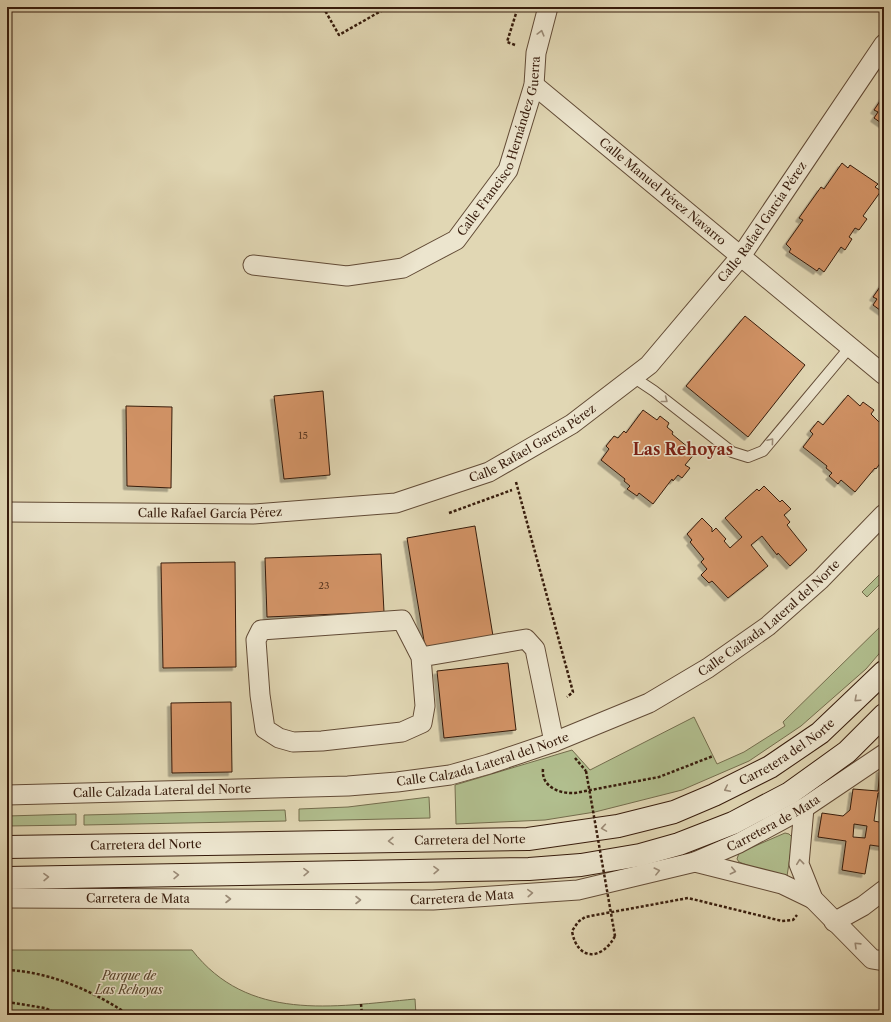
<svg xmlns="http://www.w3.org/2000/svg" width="891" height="1022" font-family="'Libre Caslon Text',serif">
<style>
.green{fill:#b1be8e;stroke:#746d4d}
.building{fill:#d29366;stroke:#371c0c;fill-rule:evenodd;filter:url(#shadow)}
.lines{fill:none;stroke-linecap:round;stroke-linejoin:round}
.lane-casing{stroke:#624b36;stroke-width:12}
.street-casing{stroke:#624b36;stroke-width:21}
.secondary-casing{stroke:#371c0c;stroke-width:24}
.path{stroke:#371c0c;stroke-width:2.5;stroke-dasharray:3 2;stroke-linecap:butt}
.lane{stroke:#ece5ce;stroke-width:10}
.street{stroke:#ece5ce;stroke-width:19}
.secondary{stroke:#ece5ce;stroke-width:22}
.path-bridge{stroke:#371c0c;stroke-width:2.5;stroke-dasharray:3 2;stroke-linecap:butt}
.oneway{stroke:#9b8b77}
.labels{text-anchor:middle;stroke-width:3;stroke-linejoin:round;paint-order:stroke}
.number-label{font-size:10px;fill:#5e3a22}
.street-label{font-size:12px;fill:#371c0c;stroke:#ece5ce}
.park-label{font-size:12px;font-style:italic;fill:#56442c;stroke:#ece5ce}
.district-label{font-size:16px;font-weight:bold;fill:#7a1f14;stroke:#ece5ce}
</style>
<defs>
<filter id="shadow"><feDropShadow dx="-3.5" dy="3.5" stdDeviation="0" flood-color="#0004"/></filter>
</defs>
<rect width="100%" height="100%" fill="#e1d7b4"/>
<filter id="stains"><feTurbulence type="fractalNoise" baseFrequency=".005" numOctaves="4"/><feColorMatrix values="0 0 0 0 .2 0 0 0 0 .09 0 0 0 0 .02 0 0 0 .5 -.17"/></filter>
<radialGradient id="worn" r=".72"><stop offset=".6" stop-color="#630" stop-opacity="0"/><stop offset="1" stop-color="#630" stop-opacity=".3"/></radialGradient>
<g class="green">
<path d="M884 570V580L867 597 862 592Z"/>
<path d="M884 623V648L866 669 801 726 749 761 682 790 595 812 545 820 456 824 455 785 572 750 590 770 694 717 717 764 744 752 785 726 783 722Z"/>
<path d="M429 797 430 818 299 821V809L348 807Z"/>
<path d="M285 810 286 821 84 825V815Z"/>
<path d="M76 814V825L7 826V816Z"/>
<path d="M785 833 789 834 793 838 787 876 781 878 739 862 737 859 739 853Z"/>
<path d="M7 950H192C248 1022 332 1007 415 999L416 1015H7Z"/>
</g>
<g class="building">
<path d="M884 95V125L874 118 878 112 874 110Z"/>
<path d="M842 163 848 168 850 165 878 184 875 187 881 191 863 216 867 219 859 230 855 228 849 237 852 239 845 250 841 247 824 272 819 268 817 271 789 252 791 249 786 244 803 220 799 218 821 187 824 189Z"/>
<path d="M884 281V313L873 305 877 299 873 297Z"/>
<path d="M745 316 805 365 748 437 686 386Z"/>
<path d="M323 391 330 475 284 479 274 396Z"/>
<path d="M848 395 860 406 863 402 874 410 871 414 884 427V465L881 462 876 469 875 468 855 492 841 480 838 484 829 476 832 473 826 468 827 466 803 447 813 434 810 431 818 421 823 425Z"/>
<path d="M126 406 172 407 171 488 127 486Z"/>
<path d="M643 410 657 420 660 416 669 423 667 427 673 432 672 434 695 453 685 465 690 468 682 478 678 475 673 481 672 479 653 504 639 493 637 496 627 489 630 486 624 481 625 479 601 460 609 449 606 446 614 436 618 438 624 431 626 433Z"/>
<path d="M764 486 780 502 782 500 791 509 784 515 790 522 787 525 807 550 790 566 778 553 777 555 762 536 751 545 768 566 728 598 712 581 709 583 701 575 707 569 701 562 704 559 690 542 692 540 687 534 702 518 712 528V532L716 528 726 539 724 541 730 548 742 537 725 518 757 489 759 491Z"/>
<path d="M475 526 493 636 425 647 407 538Z"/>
<path d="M381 554 384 612 267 617 265 558Z"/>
<path d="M235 562 236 667 163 668 161 563Z"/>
<path d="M508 663 516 730 444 738 437 671Z"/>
<path d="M231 702 232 772 172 773 171 703Z"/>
<path d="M880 769H884V793H878L874 821 884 823V847L870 845 865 874 842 870 846 841 818 837 822 813 843 816 850 810 853 789 878 791ZM854 824 867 826 865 838 853 837Z"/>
</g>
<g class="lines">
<defs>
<path id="lane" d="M633 377 654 391 732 452 748 457 763 451 850 347"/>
<g id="street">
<path id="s1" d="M534 85 884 375"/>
<path id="s2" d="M253 265 347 276 403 268 456 240 508 170 534 85 536 53 548 7"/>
<path id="s3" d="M7 512 253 514 396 503 489 472 572 424 649 365 741 256 884 44"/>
<path d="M421 657 402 620 261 630 256 640 260 695 265 729 279 738 293 742 322 741 402 732 422 723 425 706 421 657 526 639 535 649 554 742"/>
<path id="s4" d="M7 795 348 786 397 782 450 775 489 764 554 742 649 703 708 668 768 626 820 580 884 514"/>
<path d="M804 808 799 864 813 899 872 959 884 961"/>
<path d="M695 862 782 884 813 899"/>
<path id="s5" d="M7 898 433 900 578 890 695 862 739 843 804 808 884 754"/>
<path d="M834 922 863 906 884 890"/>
</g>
<g id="secondary">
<path id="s6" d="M7 847 528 839 618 826 674 812 714 795 770 767 820 733 884 672"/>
<path d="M7 878 529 869 581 865 640 855 679 844 733 823 790 793 847 752 884 715"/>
</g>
</defs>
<use href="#lane" class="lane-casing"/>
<use href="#street" class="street-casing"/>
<use href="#secondary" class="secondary-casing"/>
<g class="path">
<path d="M323 7 339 35 388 7"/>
<path d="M515 45 507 42 518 7"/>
<path d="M516 482 573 692 567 697"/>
<path d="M449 513 512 490"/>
<path d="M575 758 586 771"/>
<path d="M543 769C541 787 560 794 575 793L659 777 713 756"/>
<path d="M615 936C602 961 577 961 572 931L578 922 585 917 688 898 782 921 793 920 797 915"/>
<path d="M7 970C51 972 93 991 129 1015"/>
<path d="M7 1002 45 1008 60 1015"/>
<path d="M361 1004 362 1015"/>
</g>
<use href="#lane" class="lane"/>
<use href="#street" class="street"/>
<use href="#secondary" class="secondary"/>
<path class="path-bridge" d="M586 771 615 936"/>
</g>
<defs><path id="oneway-chevron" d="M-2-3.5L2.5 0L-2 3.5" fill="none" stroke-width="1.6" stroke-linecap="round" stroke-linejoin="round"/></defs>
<g class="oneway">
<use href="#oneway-chevron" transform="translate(541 33) rotate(-75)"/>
<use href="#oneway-chevron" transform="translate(665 400) rotate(38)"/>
<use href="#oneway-chevron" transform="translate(771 441) rotate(-50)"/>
<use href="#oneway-chevron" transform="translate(857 699) rotate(138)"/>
<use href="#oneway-chevron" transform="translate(727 789) rotate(154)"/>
<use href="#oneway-chevron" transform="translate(604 828) rotate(171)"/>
<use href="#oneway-chevron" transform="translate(391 841) rotate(179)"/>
<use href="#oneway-chevron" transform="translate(800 862) rotate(-96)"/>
<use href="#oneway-chevron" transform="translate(436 870) rotate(-1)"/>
<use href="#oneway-chevron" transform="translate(657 871) rotate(-14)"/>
<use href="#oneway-chevron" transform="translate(733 871) rotate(13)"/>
<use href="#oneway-chevron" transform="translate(306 872) rotate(-1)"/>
<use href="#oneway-chevron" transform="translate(176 875) rotate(-1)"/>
<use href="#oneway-chevron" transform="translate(46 877) rotate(-1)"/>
<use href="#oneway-chevron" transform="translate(530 893) rotate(-4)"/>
<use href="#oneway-chevron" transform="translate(228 899)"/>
<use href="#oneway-chevron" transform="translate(358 900)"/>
<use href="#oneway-chevron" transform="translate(857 945) rotate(-136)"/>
</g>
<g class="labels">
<g class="number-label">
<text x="303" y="439">15</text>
<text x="324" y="589">23</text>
</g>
<g class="street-label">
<text dy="4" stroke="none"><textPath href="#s2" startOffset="317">Calle Francisco Hernández Guerra</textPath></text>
<text dy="4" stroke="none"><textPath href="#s1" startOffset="167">Calle Manuel Pérez Navarro</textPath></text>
<text dy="4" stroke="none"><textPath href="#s3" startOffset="863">Calle Rafael García Pérez</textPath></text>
<text dy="4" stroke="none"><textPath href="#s3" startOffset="539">Calle Rafael García Pérez</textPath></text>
<text dy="4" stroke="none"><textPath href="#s3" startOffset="203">Calle Rafael García Pérez</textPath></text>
<text dy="4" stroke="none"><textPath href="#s4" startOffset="803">Calle Calzada Lateral del Norte</textPath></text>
<text dy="4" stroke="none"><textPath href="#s6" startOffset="798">Carretera del Norte</textPath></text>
<text dy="4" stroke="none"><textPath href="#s4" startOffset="479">Calle Calzada Lateral del Norte</textPath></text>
<text dy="4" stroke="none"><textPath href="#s4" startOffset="155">Calle Calzada Lateral del Norte</textPath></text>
<text dy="4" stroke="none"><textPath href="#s5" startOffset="779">Carretera de Mata</textPath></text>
<text dy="4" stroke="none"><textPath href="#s6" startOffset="463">Carretera del Norte</textPath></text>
<text dy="4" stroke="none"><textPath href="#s6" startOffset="139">Carretera del Norte</textPath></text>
<text dy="4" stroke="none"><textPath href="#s5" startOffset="455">Carretera de Mata</textPath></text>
<text dy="4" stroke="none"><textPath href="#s5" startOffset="131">Carretera de Mata</textPath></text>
</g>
<g class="park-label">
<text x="129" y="980">Parque de<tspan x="129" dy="14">Las Rehoyas</tspan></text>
</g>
<g class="district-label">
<text x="683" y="455">Las Rehoyas</text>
</g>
</g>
<rect width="891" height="1022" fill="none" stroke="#e1d7b4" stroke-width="24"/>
<rect x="8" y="8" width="875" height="1006" fill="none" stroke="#371c0c" stroke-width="2"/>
<rect x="12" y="12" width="867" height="998" fill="none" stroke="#371c0c"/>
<rect width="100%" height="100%" filter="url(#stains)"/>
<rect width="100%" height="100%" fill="url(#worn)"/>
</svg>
